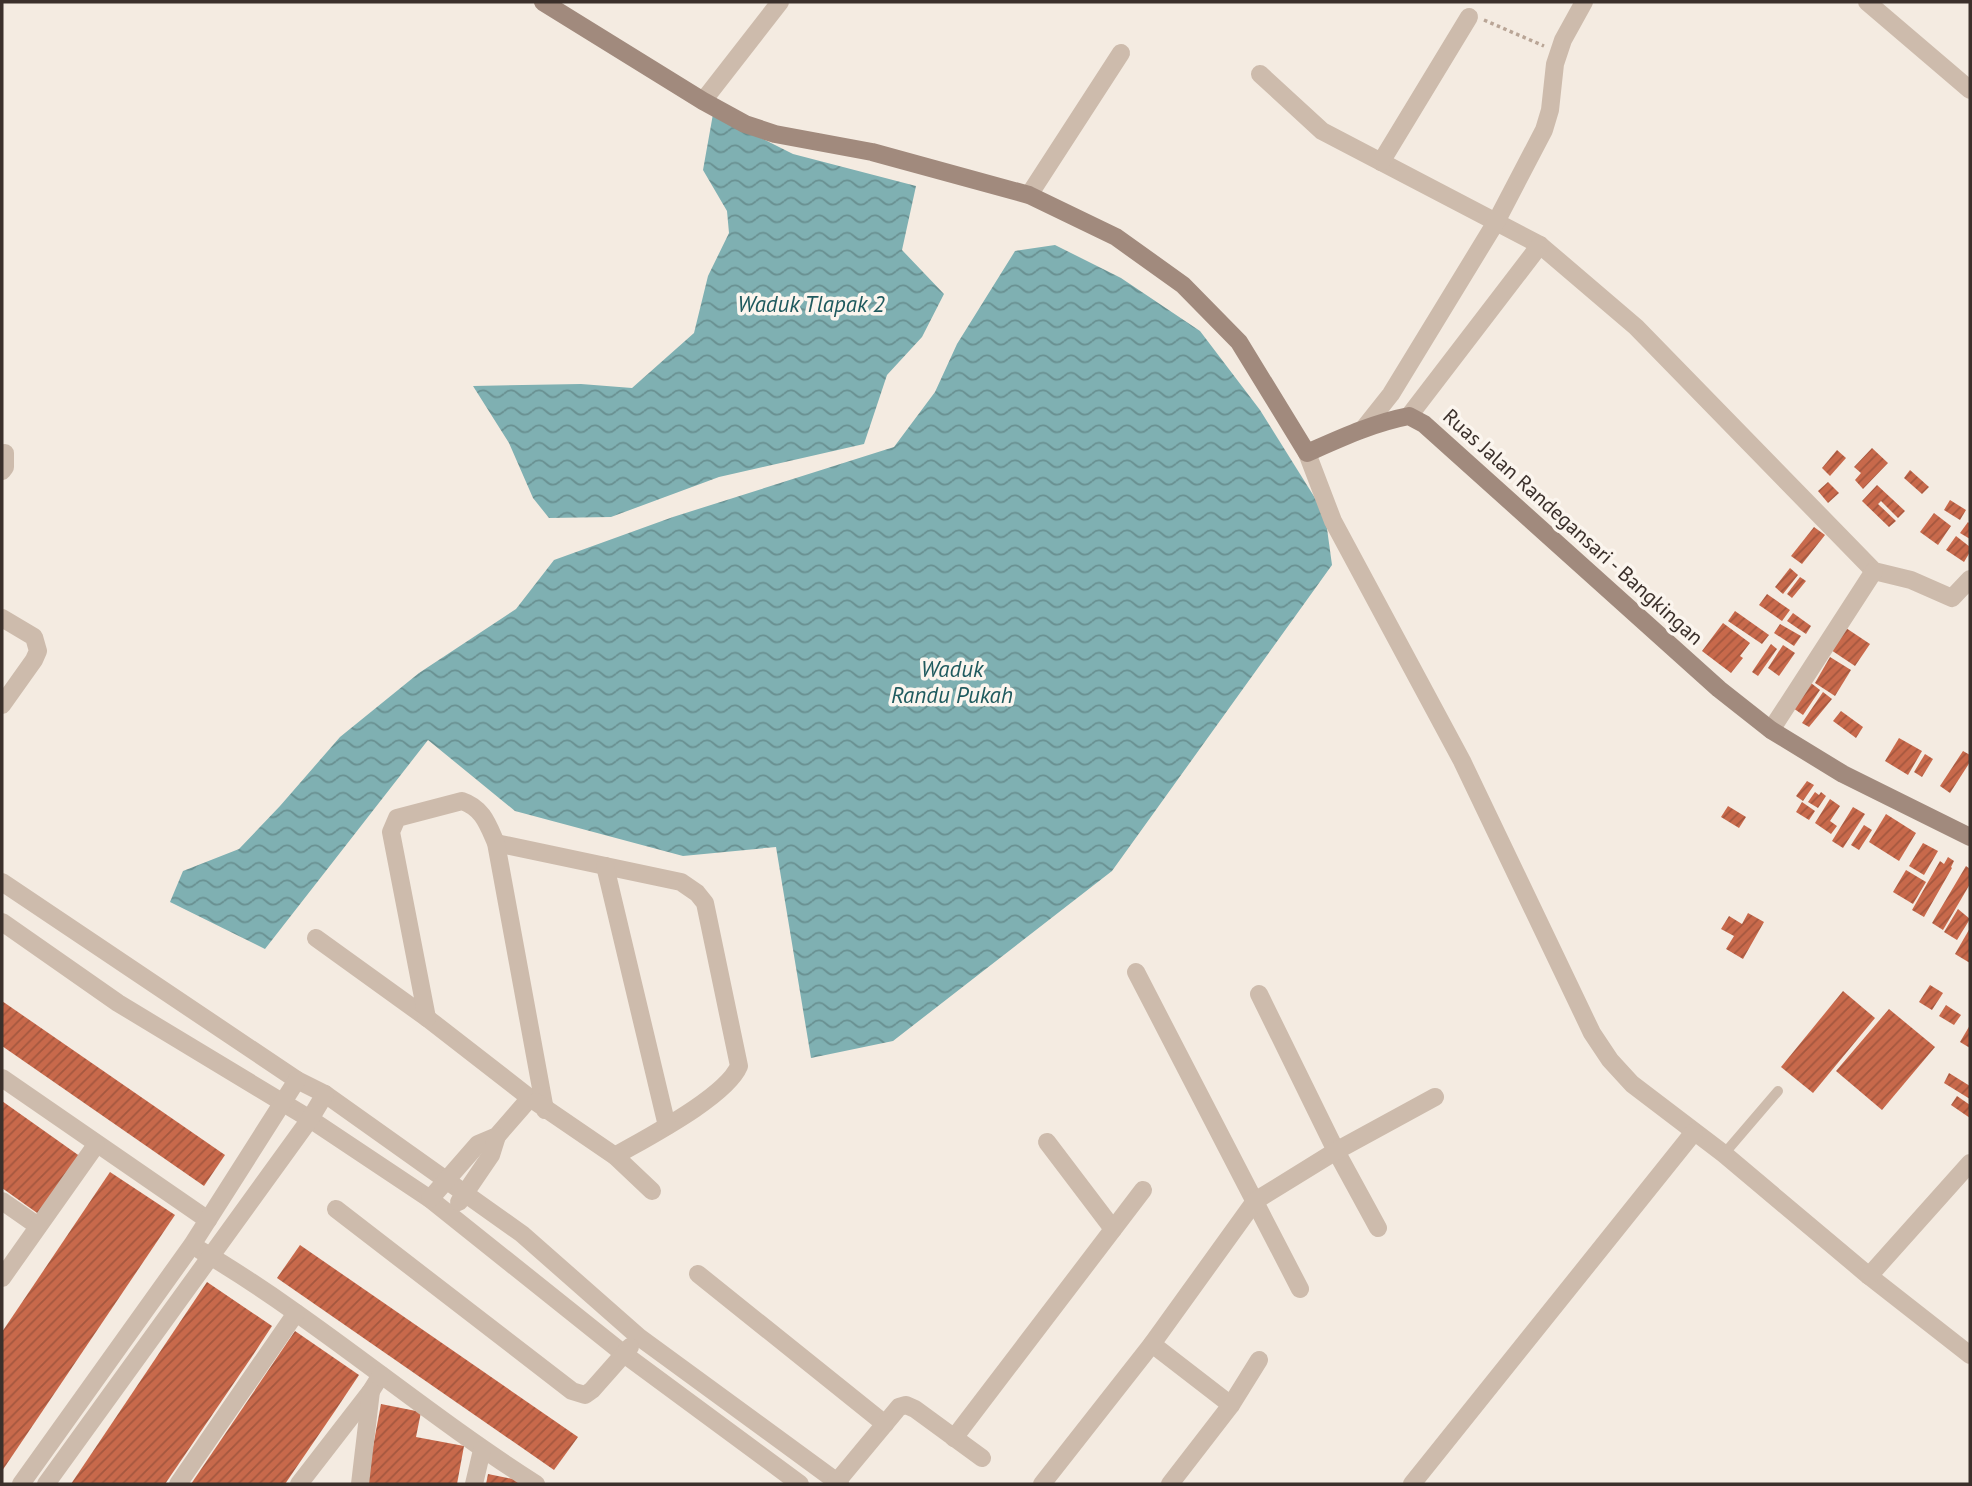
<svg xmlns="http://www.w3.org/2000/svg" width="1972" height="1486" font-family="'PT Sans',sans-serif">
<style>
.water{fill:url(#water-waves)}
.building{fill:url(#building-hatch)}
.lines{fill:none;stroke-linecap:round;stroke-linejoin:round}
.path{stroke:#b9a596;stroke-width:3.5;stroke-dasharray:3.5 3.5;stroke-linecap:butt}
.service{stroke:#cdbbac;stroke-width:10}
.minor{stroke:#cdbbac;stroke-width:18}
.secondary{stroke:#a18a7d;stroke-width:18}
.labels{text-anchor:middle;stroke-width:7;stroke-linejoin:round;paint-order:stroke}
.street-label{font-size:21px;fill:#3b302b;stroke:#fbf5ee}
.water-label{font-size:23px;font-style:italic;fill:#1f5a5e;stroke:#fbf5ee}
</style>
<defs>
<pattern id="water-waves" width="16" height="10" patternUnits="userSpaceOnUse" patternTransform="scale(1.75)"><rect width="16" height="10" fill="#7fb0b2"/><path d="M0 5q4-4 8 0t8 0" fill="none" stroke="#699091"/></pattern>
<pattern id="building-hatch" width="6" height="6" patternUnits="userSpaceOnUse" patternTransform="scale(1.75)"><rect width="6" height="6" fill="#c8694b"/><path d="M-1 1l2-2M0 6l6-6M5 7l2-2" fill="none" stroke="#a4573f"/></pattern>
</defs>
<rect width="100%" height="100%" fill="#f4ebe1"/>
<g class="water">
<path d="M713 114 793 154 916 186 902 250 944 294 922 337 887 375 864 444 719 477 611 517 549 518 533 498 509 443 473 386 581 384 632 388 694 333 708 276 729 233 727 211 703 170Z"/>
<path d="M1055 245 1121 278 1200 331 1260 410 1325 514 1332 565 1112 871 893 1041 811 1058 776 847 683 856 515 811 428 740 265 949 170 902 183 871 239 849 280 806 340 737 419 673 516 609 554 560 673 517 894 447 935 392 957 344 1015 251Z"/>
</g>
<g class="building">
<path d="M1872 448 1888 463 1863 489 1855 480 1861 473 1854 467Z"/>
<path d="M1837 450 1846 458 1830 476 1822 468Z"/>
<path d="M1910 470 1929 487 1922 494 1904 478Z"/>
<path d="M1828 482 1839 493 1828 503 1818 491Z"/>
<path d="M1877 485 1905 511 1898 518 1881 501 1878 504 1896 521 1889 527 1862 501Z"/>
<path d="M1950 500 1966 510 1960 520 1944 510Z"/>
<path d="M1934 513 1951 526 1938 545 1920 532Z"/>
<path d="M1968 522 1970 524V539L1960 533Z"/>
<path d="M1814 527 1825 535 1802 564 1791 556Z"/>
<path d="M1956 536 1970 547V552L1964 562 1946 550Z"/>
<path d="M1790 568 1798 575 1783 594 1775 587Z"/>
<path d="M1800 577 1806 581 1792 598 1787 594Z"/>
<path d="M1767 594 1790 610 1782 621 1759 605Z"/>
<path d="M1735 611 1769 635 1762 644 1728 621Z"/>
<path d="M1793 613 1811 626 1806 634 1787 621Z"/>
<path d="M1723 623 1750 643 1740 656 1743 658 1731 673 1702 651Z"/>
<path d="M1780 624 1801 636 1794 646 1774 633Z"/>
<path d="M1846 628 1870 644 1855 666 1831 650Z"/>
<path d="M1771 644 1777 649 1758 676 1752 672Z"/>
<path d="M1783 645 1795 653 1779 676 1768 668Z"/>
<path d="M1830 657 1851 670 1835 696 1815 683Z"/>
<path d="M1811 683 1820 690 1803 715 1793 708Z"/>
<path d="M1823 692 1832 699 1809 727 1802 723Z"/>
<path d="M1841 711 1863 727 1856 738 1833 721Z"/>
<path d="M1899 738 1922 751 1908 775 1885 761Z"/>
<path d="M1963 751 1970 755V762L1950 793 1940 786Z"/>
<path d="M1925 754 1933 759 1922 777 1914 772Z"/>
<path d="M1807 781 1814 785 1803 801 1796 796Z"/>
<path d="M1815 792 1819 795 1821 792 1826 796 1818 808 1808 802Z"/>
<path d="M1830 799 1840 806 1830 821 1837 826 1831 834 1815 823Z"/>
<path d="M1802 802 1815 811 1809 820 1796 812Z"/>
<path d="M1728 806 1746 817 1739 828 1721 817Z"/>
<path d="M1853 807 1865 814 1843 848 1832 841Z"/>
<path d="M1886 814 1916 833 1899 861 1869 842Z"/>
<path d="M1864 825 1872 830 1859 850 1851 845Z"/>
<path d="M1923 843 1938 851 1924 875 1909 866Z"/>
<path d="M1948 857 1954 861 1951 867 1952 868 1924 917 1912 910 1940 861 1944 864Z"/>
<path d="M1966 866 1970 869V884L1943 930 1932 923Z"/>
<path d="M1906 870 1926 882 1913 904 1893 892Z"/>
<path d="M1958 909 1970 919 1957 940 1944 932Z"/>
<path d="M1748 913 1764 922 1743 959 1726 949 1734 936 1721 929 1729 916 1742 924Z"/>
<path d="M1970 928V963L1955 954Z"/>
<path d="M1930 985 1943 993 1932 1010 1919 1002Z"/>
<path d="M1843 991 1875 1018 1813 1093 1781 1067Z"/>
<path d="M2 1001 225 1155 204 1186 2 1046Z"/>
<path d="M1946 1005 1961 1015 1954 1025 1939 1016Z"/>
<path d="M1889 1009 1935 1047 1882 1110 1836 1071Z"/>
<path d="M1970 1025V1048L1960 1042Z"/>
<path d="M1949 1073 1970 1086V1099L1944 1083Z"/>
<path d="M1957 1096 1970 1105V1118L1951 1105Z"/>
<path d="M2 1101 81 1157 40 1215 2 1188Z"/>
<path d="M110 1172 175 1215 2 1471V1332Z"/>
<path d="M300 1245 578 1437 554 1470 277 1278Z"/>
<path d="M207 1282 272 1326 251 1358 165 1484H71Z"/>
<path d="M295 1331 359 1375 335 1411 285 1484H191Z"/>
<path d="M381 1404 421 1412 416 1437 464 1446 457 1484H366Z"/>
<path d="M488 1474 533 1483V1484H486Z"/>
</g>
<g class="lines">
<path class="path" d="M1484 20 1544 46"/>
<path class="service" d="M1724 1154 1778 1091"/>
<g class="minor">
<path d="M1867 2 1970 90"/>
<path d="M1260 74 1322 131 1540 245 1636 327 1874 571 1911 580 1952 598 1970 579"/>
<path d="M703 101 780 2"/>
<path d="M1381 162 1469 17"/>
<path d="M1029 195 1121 53"/>
<path d="M1409 416 1540 245"/>
<path d="M1364 428 1391 394 1496 222 1544 130 1550 110 1555 64 1563 40 1584 2"/>
<path d="M1307 453 1333 521 1462 761 1592 1033 1610 1060 1632 1084 1724 1154 1869 1276 1970 1355"/>
<path d="M2 471 5 467V453"/>
<path d="M2 618 34 637 38 651 34 660 2 705"/>
<path d="M1771 730 1874 571"/>
<path d="M496 843 681 882 697 893 705 903 739 1066C726 1097 646 1138 615 1156"/>
<path d="M605 866 667 1126"/>
<path d="M2 882 297 1080 325 1094 522 1234 639 1337 840 1484"/>
<path d="M2 922 118 1003 310 1119 430 1199 624 1354 800 1484"/>
<path d="M316 938 427 1018 530 1098 497 1136 478 1144 430 1199"/>
<path d="M1136 972 1300 1289"/>
<path d="M1259 994 1336 1151 1378 1228"/>
<path d="M427 1018 391 832 397 818 462 801C483 808 488 825 496 843L545 1110"/>
<path d="M2 1078 208 1220"/>
<path d="M536 1102 615 1156 652 1191"/>
<path d="M1047 1142 1113 1229"/>
<path d="M2 1201 38 1226"/>
<path d="M459 1202 491 1155 497 1136"/>
<path d="M336 1209 572 1391 585 1395 592 1390 630 1347"/>
<path d="M200 1250C317 1319 421 1411 536 1484"/>
<path d="M698 1274 885 1424"/>
<path d="M1869 1276 1970 1163"/>
<path d="M2 1278 96 1145"/>
<path d="M1152 1344 1231 1405"/>
<path d="M954 1438 1143 1190"/>
<path d="M21 1484 192 1245 297 1080"/>
<path d="M46 1484 310 1119 325 1094"/>
<path d="M178 1484 296 1313"/>
<path d="M299 1484 371 1391 381 1375"/>
<path d="M360 1484 371 1391"/>
<path d="M474 1484 482 1450"/>
<path d="M835 1484 899 1407 906 1405 915 1409 982 1458"/>
<path d="M1042 1484 1152 1344 1255 1201 1336 1151 1435 1097"/>
<path d="M1170 1484 1231 1405 1259 1360"/>
<path d="M1412 1484 1694 1132"/>
</g>
<path class="secondary" d="M543 2 703 101 745 124 775 134 872 152 1029 195 1116 237 1183 285 1239 342 1307 453C1341 438 1373 423 1409 416L1424 424 1719 689 1771 730 1843 774 1970 837"/>
</g>
<g class="labels">
<g class="street-label">
<text transform="translate(1573 527) rotate(42)" y="7">Ruas Jalan Randegansari - Bangkingan</text>
</g>
<g class="water-label">
<text x="811" y="312">Waduk Tlapak 2</text>
<text x="952" y="677">Waduk<tspan x="952" dy="26">Randu Pukah</tspan></text>
</g>
</g>
<rect width="1972" height="1486" fill="none" stroke="#3b302b" stroke-width="7"/>
</svg>
